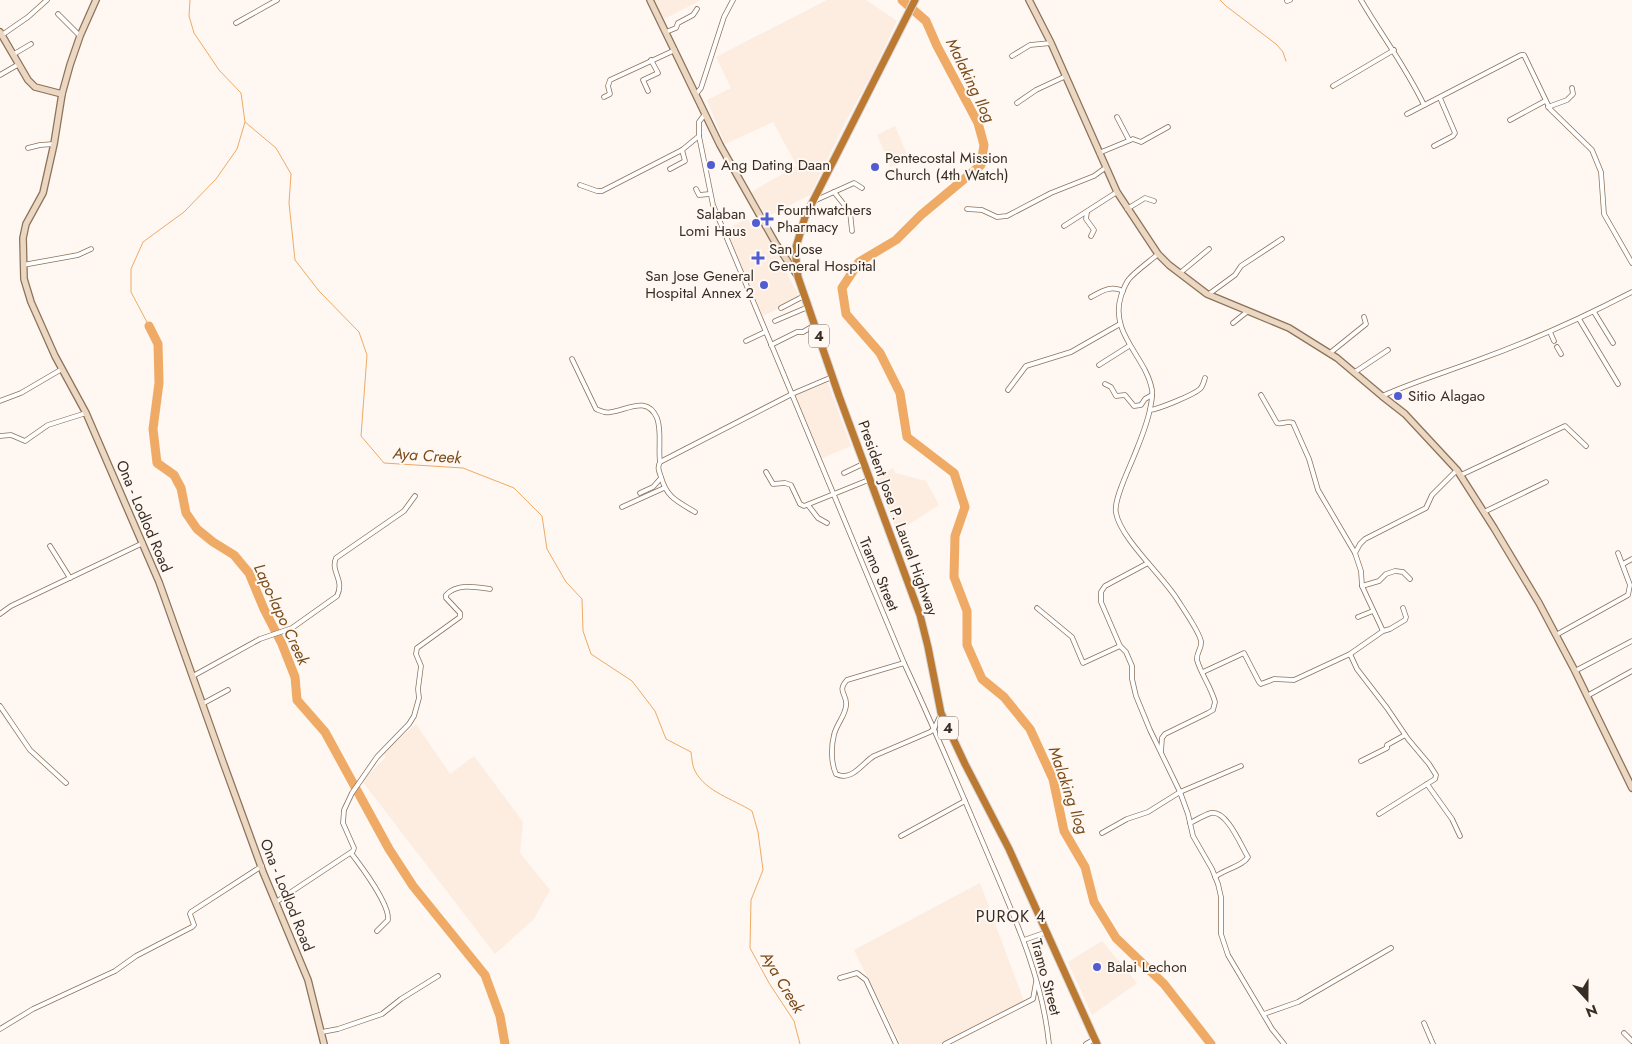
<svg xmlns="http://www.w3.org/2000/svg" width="1632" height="1044" font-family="Jost,sans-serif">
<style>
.built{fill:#fcede0}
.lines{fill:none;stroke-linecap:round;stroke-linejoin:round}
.stream{stroke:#efaa65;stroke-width:1}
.river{stroke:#efaa65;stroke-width:9}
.street-casing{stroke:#8c7259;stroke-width:5.5}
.secondary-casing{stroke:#8c7259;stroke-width:8}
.highway-casing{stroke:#d7d5d3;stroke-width:9}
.street{stroke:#fff;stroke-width:4}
.secondary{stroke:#ebd7c2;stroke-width:5.5}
.highway{stroke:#bb7932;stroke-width:7}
.poi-dot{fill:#515cd2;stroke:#fef7f2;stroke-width:2}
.labels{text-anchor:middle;stroke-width:4;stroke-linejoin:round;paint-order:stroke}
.shield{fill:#fef7f2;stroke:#736a61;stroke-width:1}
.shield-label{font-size:14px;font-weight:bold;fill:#382d23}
.poi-label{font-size:15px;fill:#382d23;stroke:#fef7f2;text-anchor:start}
.street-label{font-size:15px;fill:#382d23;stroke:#fef7f2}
.water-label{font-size:16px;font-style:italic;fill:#794c19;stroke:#fef7f2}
.neighbourhood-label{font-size:16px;letter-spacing:1px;fill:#382d23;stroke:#fef7f2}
</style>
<rect width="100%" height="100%" fill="#fef7f2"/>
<g class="built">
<path d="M654 0H701L664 19Z"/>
<path d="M827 0H866L897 21 873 72 846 121 810 195 768 216 766 211 763 213 751 192 797 166 773 122 725 144 707 100 731 88 716 57Z"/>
<path d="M895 126 909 159 891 167 877 135Z"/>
<path d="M747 218 753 228 761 224 800 298 761 317 724 231Z"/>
<path d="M827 381 851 446 820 459 794 396Z"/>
<path d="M893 468 895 473 926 481 939 505 897 532 876 477Z"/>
<path d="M416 724 450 774 474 756 523 822 520 853 550 890 534 919 495 954 362 781 386 757 383 753Z"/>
<path d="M980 883 1024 1001 942 1044H901L854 950Z"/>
<path d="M1102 941 1137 983 1092 1015 1068 962Z"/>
</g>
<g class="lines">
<g class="stream">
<path d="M1220 0 1226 6 1276 44 1283 52 1286 61"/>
<path d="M245 122 276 148 291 174 289 203 295 260 319 291 359 332 367 355 361 436 384 463 463 468 514 488 542 516 547 549 566 582 582 599 583 631 591 654 632 681 655 711 666 739 691 752C692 758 692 766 695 771 706 792 733 799 752 811L758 832 763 870 751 900 750 948 769 983 794 1021 800 1044"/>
<path d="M149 326 131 292V269L143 242 184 212 216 179 237 149 245 122 241 93 219 70 194 33 189 16 190 0"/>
</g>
<g class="river">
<path d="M902 0 926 21 937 46 978 123 984 145 981 165 921 215 896 240 859 262 842 288 846 314 880 353 900 393 907 437 954 473 965 507 955 536 954 577 967 611V645L982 679 1004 697 1030 729 1053 779 1064 831 1085 867 1094 902 1116 938 1164 984 1211 1044"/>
<path d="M149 326 158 344 159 383 153 429 157 463 174 475 181 488 186 513 197 529 213 542 234 555 249 573 264 609 282 644 295 677 297 700 325 732 389 849 413 886 485 975 500 1016 505 1044"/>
</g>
<defs>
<g id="street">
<path d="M1361 0C1382 36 1406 67 1424 105"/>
<path d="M1287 1 1290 0"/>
<path d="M58 14 80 36"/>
<path d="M236 23 277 0"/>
<path d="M666 32 676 28 678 23 693 15 697 9"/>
<path d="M2 35 28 17 47 0"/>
<path d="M14 54 31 44"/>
<path d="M1012 56 1030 45 1051 43"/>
<path d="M0 75 19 64"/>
<path d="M1333 86 1394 50"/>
<path d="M648 91 643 80 658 73 651 60"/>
<path d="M696 94 701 88 724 17 733 0"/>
<path d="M604 97 610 94 608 86 610 80 675 50"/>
<path d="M1017 103 1036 90 1066 76"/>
<path d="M1548 107 1567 100 1573 94 1572 88"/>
<path d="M705 114 699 122V136L713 205 904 663C933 725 959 787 986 850 1013 914 1042 975 1049 1044"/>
<path d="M1407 114 1521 55H1524L1550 109 1592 150 1601 172 1604 214 1632 263"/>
<path d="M1117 117 1129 140"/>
<path d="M1510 120 1545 101"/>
<path d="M1434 146 1453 136 1455 133 1440 98"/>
<path d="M28 148 40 145 54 144"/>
<path d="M1099 153 1133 139 1141 142 1168 127"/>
<path d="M670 169 685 161 682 150"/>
<path d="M580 185 597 191H602L682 150 699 136"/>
<path d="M696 189 699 195 710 194"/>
<path d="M834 192 850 212 852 231"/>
<path d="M814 201 854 183 862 188"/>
<path d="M967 209 982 210 997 217 1007 216 1051 193 1094 176 1105 168"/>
<path d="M1127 209 1145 198 1154 201"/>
<path d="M1087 212 1086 219 1094 230 1091 236"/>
<path d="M1064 226 1117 192"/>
<path d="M1158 254C1149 262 1137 270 1129 279 1125 284 1123 290 1121 296 1109 334 1146 356 1152 390 1153 396 1151 404 1150 409 1147 425 1140 441 1134 456 1129 469 1113 501 1116 513 1121 539 1162 575 1177 599 1182 607 1201 634 1201 642 1202 648 1196 653 1197 660 1201 674 1211 687 1215 702L1213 710 1208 713 1165 734 1162 738 1161 752"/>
<path d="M23 265 78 255 91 249"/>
<path d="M1180 273 1209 249"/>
<path d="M1209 294 1235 275 1241 266 1282 239"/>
<path d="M1091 297C1102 291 1111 285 1123 291"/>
<path d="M781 308 804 296"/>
<path d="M1594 312 1613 343"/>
<path d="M1579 319 1618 384"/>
<path d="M775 321 808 307"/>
<path d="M1233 323 1248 311"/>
<path d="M1550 332 1554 341"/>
<path d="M746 341 765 332"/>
<path d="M771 345 797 332H803L815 325"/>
<path d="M1557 347 1561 354"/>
<path d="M1330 353 1366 324 1364 317"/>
<path d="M572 359 596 409C601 411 606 414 611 412 627 410 647 395 657 418 662 431 658 448 660 462"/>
<path d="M1099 365 1129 346"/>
<path d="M1355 372 1388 350"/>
<path d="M1105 384 1111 387 1116 396 1125 395 1134 406 1141 405 1145 399 1152 395"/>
<path d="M1008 390 1026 366 1071 352 1120 324"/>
<path d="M1382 396C1413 382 1446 372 1478 360 1531 341 1582 318 1632 292"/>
<path d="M0 401 21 393 62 369"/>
<path d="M1150 410C1159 409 1193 395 1200 389 1203 386 1204 381 1205 378"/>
<path d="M0 436 11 435 25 441 48 425 86 413"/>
<path d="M766 472 773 484 785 483 791 485 800 504 804 506 871 479"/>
<path d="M844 473 865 463"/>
<path d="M1461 475 1565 426 1586 446"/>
<path d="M640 493 653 487 661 478"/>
<path d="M808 505 818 518 827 523"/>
<path d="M622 507 664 488"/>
<path d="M695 512C677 501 667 498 661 477 659 471 657 468 660 462L792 394 832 377"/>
<path d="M1484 512 1546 482"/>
<path d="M50 546 70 578"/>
<path d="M1355 553 1360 544 1365 539 1426 508 1432 495 1457 470"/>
<path d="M1148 563 1105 586 1101 592V602L1120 646 1126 652 1132 666V679L1136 696 1150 730 1180 792 1188 814 1193 836 1212 869 1218 884 1221 897V934L1228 955 1272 1029 1284 1044"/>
<path d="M1623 564 1632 559"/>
<path d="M1362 586 1379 581 1386 574 1395 571 1403 572 1410 579"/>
<path d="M1037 608 1072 637 1083 663 1120 646"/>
<path d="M0 614 11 606 143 543"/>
<path d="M1358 617 1373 611"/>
<path d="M1383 631 1390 629 1405 620 1406 617 1403 608"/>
<path d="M1556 635 1628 595 1630 585 1618 553"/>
<path d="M1350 654 1357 669 1387 708 1408 739 1429 764 1436 775 1435 779 1379 814"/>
<path d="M904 663 847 680C836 692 848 694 846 706 845 716 836 725 834 735 831 746 831 764 836 774 852 782 862 763 874 756L930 732 934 729 941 714"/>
<path d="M1575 671 1632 641"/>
<path d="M1203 672 1244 653 1259 682 1261 684 1274 679 1294 680 1350 654 1383 631 1362 586 1361 571 1355 553 1318 490 1309 459 1293 423C1287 420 1282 425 1277 423L1261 395"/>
<path d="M193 676 260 639 292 628 337 596C345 579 330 572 336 558L404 511 415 496"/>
<path d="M1587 696 1632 671"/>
<path d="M202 704 228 690"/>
<path d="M0 706 30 750 66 783"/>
<path d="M1361 761 1387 748V745L1405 735"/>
<path d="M1427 784 1452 819 1460 836"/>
<path d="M1190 823C1196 820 1204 815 1211 813 1227 810 1241 846 1248 857 1243 866 1225 869 1215 877"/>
<path d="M1102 833 1127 819 1148 812 1180 792 1241 766"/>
<path d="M901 836 965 801"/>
<path d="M351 853C361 866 390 905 388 920L377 931"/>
<path d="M276 902 353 851 354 848 343 823 344 810 352 793 377 757 409 724 414 716 419 698 418 689 421 666 416 654 417 648 460 617V613L446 598V595C457 583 476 587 490 589"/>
<path d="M1024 940 1047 932"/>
<path d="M840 978 857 973 866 980 896 1044"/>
<path d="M1264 1014 1298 1002 1391 948"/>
<path d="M1424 1023 1433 1044"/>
<path d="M0 1029 33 1009 115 971 136 956 192 927 194 925 190 914 191 912 262 866"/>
<path d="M322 1032 338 1029 382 1014 401 999 438 976"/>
<path d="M1624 1033 1632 1041"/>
<path d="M945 1044 1033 999 1036 982"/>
<path d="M1086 1044 1095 1039"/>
</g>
<g id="secondary">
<path d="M96 0 80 36 70 65 62 94 54 144 43 193 26 224 23 238 24 279 31 302 55 356 86 413 159 582 223 762 263 872 308 980 324 1044"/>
<path d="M650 0 720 145 776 244 797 275"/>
<path d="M1029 0 1051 43 1117 192 1158 254 1169 265 1207 294 1289 328 1337 358 1382 396 1405 414 1457 470 1494 528 1539 603 1575 671 1632 788"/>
<path d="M0 32 28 80 35 87 62 94"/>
</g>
<path id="highway" d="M915 0 805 217 796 247V259L798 277 839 396 920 615 928 647 941 713 965 764 1009 849 1097 1044"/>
</defs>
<use href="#street" class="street-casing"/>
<use href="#secondary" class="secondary-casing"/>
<use href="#highway" class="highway-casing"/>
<use href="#street" class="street"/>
<use href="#secondary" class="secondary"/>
<use href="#highway" class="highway"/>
</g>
<g class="poi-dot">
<circle cx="711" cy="165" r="5"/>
<circle cx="875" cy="167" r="5"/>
<path d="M764.5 211.5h5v5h5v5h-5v5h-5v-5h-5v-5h5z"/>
<circle cx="756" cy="223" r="5"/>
<path d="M755.5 250.5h5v5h5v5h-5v5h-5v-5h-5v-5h5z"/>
<circle cx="764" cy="285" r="5"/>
<circle cx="1398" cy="396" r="5"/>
<circle cx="1097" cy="967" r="5"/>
</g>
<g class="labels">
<g class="shield">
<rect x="809" y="324.5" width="20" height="23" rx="4"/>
<rect x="938" y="716.5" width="20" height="23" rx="4"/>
</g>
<g class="shield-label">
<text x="819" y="341">4</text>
<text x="948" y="733">4</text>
</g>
<g class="poi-label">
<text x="885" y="163">Pentecostal Mission<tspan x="885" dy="17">Church (4th Watch)</tspan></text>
<text x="721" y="170">Ang Dating Daan</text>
<text x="777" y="215">Fourthwatchers<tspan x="777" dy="17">Pharmacy</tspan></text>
<text x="746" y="219" text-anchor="end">Salaban<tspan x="746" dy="17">Lomi Haus</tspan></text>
<text x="769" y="254">San Jose<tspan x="769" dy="17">General Hospital</tspan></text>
<text x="754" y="281" text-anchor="end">San Jose General<tspan x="754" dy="17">Hospital Annex 2</tspan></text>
<text x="1408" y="401">Sitio Alagao</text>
<text x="1107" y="972">Balai Lechon</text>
</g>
<g class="street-label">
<text transform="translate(144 516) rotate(67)" y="5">Ona - Lodlod Road</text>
<text transform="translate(898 518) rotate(70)" y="5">President Jose P. Laurel Highway</text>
<text transform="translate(879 574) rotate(67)" y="5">Tramo Street</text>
<text transform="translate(287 895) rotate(68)" y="5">Ona - Lodlod Road</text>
<text transform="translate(1046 977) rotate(75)" y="5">Tramo Street</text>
</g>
<g class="water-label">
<text transform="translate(971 80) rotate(64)" y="6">Malaking Ilog</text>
<text transform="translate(427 455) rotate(4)" y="6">Aya Creek</text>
<text transform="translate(282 614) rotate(65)" y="6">Lapo-lapo Creek</text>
<text transform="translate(1069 790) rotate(71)" y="6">Malaking Ilog</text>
<text transform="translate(783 982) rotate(59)" y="6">Aya Creek</text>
</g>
<g class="neighbourhood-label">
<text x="1011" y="922">PUROK 4</text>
</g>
</g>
<g transform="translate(1587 999) rotate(159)" stroke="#fef7f2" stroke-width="4" paint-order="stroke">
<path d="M0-4L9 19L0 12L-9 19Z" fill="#382d23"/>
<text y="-8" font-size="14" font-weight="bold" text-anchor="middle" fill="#382d23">N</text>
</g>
</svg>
